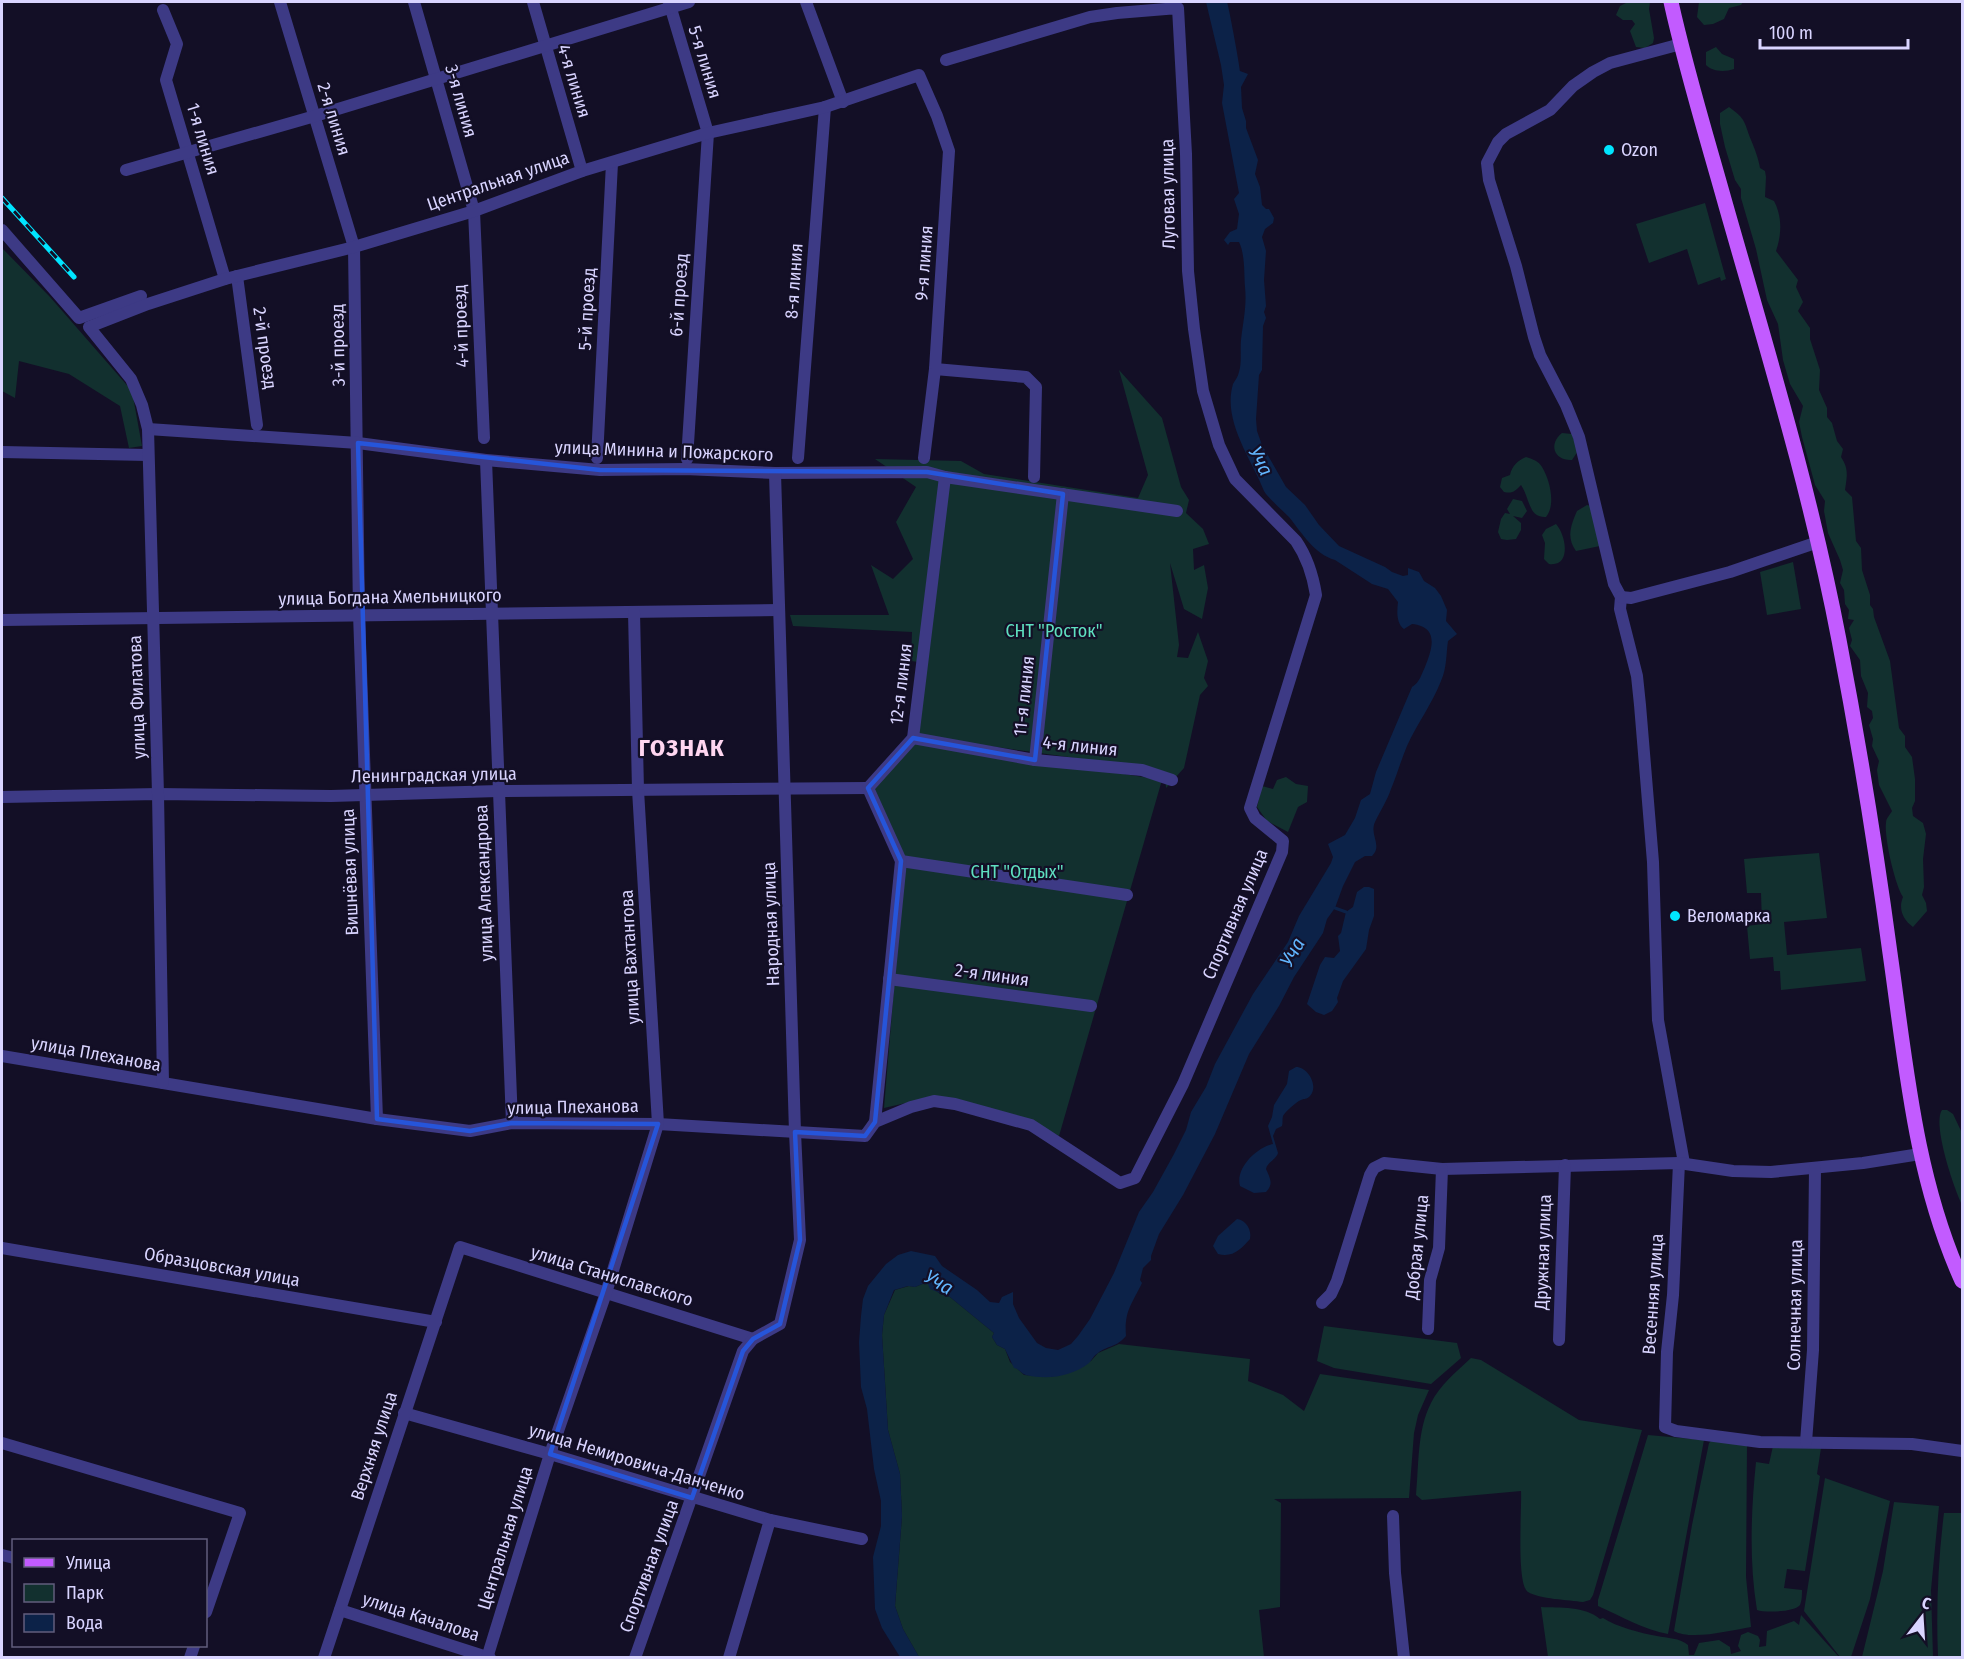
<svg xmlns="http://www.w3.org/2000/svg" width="1964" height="1659" font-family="'Fira Sans Condensed',sans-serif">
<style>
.green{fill:#12302f}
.water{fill:#0c2248}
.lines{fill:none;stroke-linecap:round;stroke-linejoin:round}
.stream{stroke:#0c2248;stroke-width:3}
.minor{stroke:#3d3a85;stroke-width:12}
.major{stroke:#c25bff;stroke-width:15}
.rail-casing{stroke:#00e5ff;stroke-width:5}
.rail{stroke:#130f26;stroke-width:3;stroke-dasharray:9;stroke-linecap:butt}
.marked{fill:none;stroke:#2655da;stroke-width:4.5;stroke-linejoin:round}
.poi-dot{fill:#00e5ff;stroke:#130f26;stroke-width:2}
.labels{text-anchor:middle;stroke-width:4.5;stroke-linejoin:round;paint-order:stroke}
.street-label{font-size:18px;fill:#d9d4ff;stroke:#130f26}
.poi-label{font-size:18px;fill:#d9d4ff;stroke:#130f26;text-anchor:start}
.park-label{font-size:18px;fill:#5fe0c0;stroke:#130f26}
.water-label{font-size:20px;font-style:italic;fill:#62b6ff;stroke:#130f26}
.district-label{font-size:24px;font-weight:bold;letter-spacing:1.5px;fill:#ffd6f0;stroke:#130f26}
</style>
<rect width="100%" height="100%" fill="#130f26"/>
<g class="green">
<path d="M1628 2H1650L1649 9 1654 38 1653 43 1645 48 1636 47 1630 31 1635 24 1632 20H1623L1616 15 1620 6Z"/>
<path d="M1699 2H1743L1741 5 1729 8 1724 19 1713 24 1704 25 1697 17Z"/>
<path d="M1716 47 1722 54 1734 59V69C1725 72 1713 72 1706 65V52Z"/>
<path d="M1729 107C1746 119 1744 122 1751 140 1755 150 1758 157 1760 168L1765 171 1766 177 1765 197 1774 201C1782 216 1782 234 1776 251L1798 280 1796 287 1803 302 1798 311 1810 328V339L1820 370 1819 390 1827 408V417L1832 423 1837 441 1843 449 1841 457C1849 469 1847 476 1845 490L1852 497 1856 541 1861 548 1862 570 1870 595V605L1873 609 1874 617 1890 661 1899 728 1905 736V747L1912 757 1915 779V801L1912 808 1913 816 1923 823 1926 834 1923 859 1924 887 1922 895 1926 903 1927 911 1913 927C1903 920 1898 909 1903 897 1895 885 1884 837 1886 823 1886 818 1890 815 1892 811L1879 785 1877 770 1879 761 1872 746 1873 739 1869 725 1873 718 1872 711 1867 707 1868 693 1861 676 1860 660 1850 646 1852 640 1849 628 1854 620 1848 619 1849 610 1845 604 1844 590 1840 583 1843 570 1840 560 1828 533 1824 511 1825 501 1815 485 1802 437 1799 422 1803 406 1790 384 1783 360 1778 324 1767 300 1756 249 1741 198V189L1735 180 1725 147 1720 124V113Z"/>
<path d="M1705 203 1726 279 1721 281 1720 277 1698 285 1687 249 1649 263 1636 224Z"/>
<path d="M2 248 50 297 132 391 142 446 129 448 120 406 69 374 19 361 15 398 2 391Z"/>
<path d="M1119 370 1162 418 1181 487 1189 500 1186 513 1203 529 1209 544 1193 549 1194 570 1204 565 1208 588 1202 619 1184 609 1170 563 1179 645 1177 657 1188 658 1198 632 1208 661 1204 678 1208 686 1200 695 1184 768 1166 788 1165 773 1133 766 917 736 926 663 911 661 912 632 793 626 790 615H889L871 565 893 579 913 559 896 522 916 487 875 459 961 461 984 474 1138 498 1148 475Z"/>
<path d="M1562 433 1572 434 1578 451 1572 460C1554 461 1548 444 1562 433Z"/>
<path d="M1526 457C1532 459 1539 461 1542 467 1550 480 1556 505 1546 517 1528 518 1530 498 1521 485 1515 491 1513 494 1504 492L1500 487 1502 478 1510 475C1512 466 1517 461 1526 457Z"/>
<path d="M1513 499 1522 501 1527 511 1522 518 1513 516 1521 523V530L1516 539 1507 540 1501 539 1498 532 1501 519 1505 513 1510 514 1507 509Z"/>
<path d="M1587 505 1591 506 1600 546 1576 551C1566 537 1571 525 1577 511Z"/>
<path d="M1556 524C1566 535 1572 567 1549 564L1544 559 1545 543 1542 535 1546 529Z"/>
<path d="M1793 562 1801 609 1767 615 1760 572Z"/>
<path d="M913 741 1162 780 1059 1136 1031 1121 932 1097 884 1108 905 857 871 789Z"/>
<path d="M1286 777 1296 784 1308 786 1307 802 1298 807 1288 832 1267 821 1257 807 1262 786 1273 789 1277 780Z"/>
<path d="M1819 853 1827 918 1784 922 1787 955 1861 948 1866 981 1781 990 1780 971H1774L1773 957 1750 959 1747 926 1762 924 1761 893H1747L1744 859Z"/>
<path d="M1942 1110H1947L1953 1114 1962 1133V1205C1954 1189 1932 1124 1942 1110Z"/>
<path d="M927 1282 940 1294 950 1297 994 1333 992 1337 997 1345 1005 1349 1010 1362 1024 1375 1051 1377 1091 1361 1098 1353 1119 1344 1250 1359 1248 1381 1283 1395 1304 1411 1320 1374 1429 1390 1418 1415 1414 1433 1409 1498 1274 1499 1281 1503 1280 1607 1259 1610 1264 1657H919L903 1629 895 1606 902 1516 900 1474 888 1430 882 1335 884 1315 895 1290 909 1286 915 1287Z"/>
<path d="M1324 1326 1457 1343 1461 1358 1431 1384 1334 1368 1317 1361Z"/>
<path d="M1471 1358 1481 1360 1579 1420 1642 1430 1593 1595 1590 1600 1583 1602C1569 1600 1539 1599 1528 1592 1516 1584 1522 1508 1521 1491L1422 1500 1416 1495C1419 1465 1417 1430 1431 1403 1439 1386 1457 1371 1471 1358Z"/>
<path d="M1648 1435 1704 1440 1668 1634C1644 1630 1621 1616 1598 1606V1600Z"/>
<path d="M1712 1440 1747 1445 1746 1577 1751 1627C1732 1630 1691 1641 1674 1631L1692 1525 1709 1443Z"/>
<path d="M1773 1446 1821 1448 1817 1474 1820 1476 1805 1571 1787 1569 1784 1588 1802 1590C1802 1594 1802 1601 1800 1605 1795 1612 1765 1613 1757 1610 1749 1562 1751 1511 1756 1462L1769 1464Z"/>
<path d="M1825 1478 1890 1501 1870 1599 1851 1657H1840L1804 1611Z"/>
<path d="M1894 1502 1939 1506 1931 1590 1933 1657H1862L1883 1571Z"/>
<path d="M1944 1513H1962V1657H1938C1936 1609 1938 1561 1944 1513Z"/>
<path d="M1541 1607C1560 1608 1585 1606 1600 1619L1603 1618C1617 1627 1640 1633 1657 1636 1667 1638 1680 1638 1688 1645L1689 1655H1694L1699 1643 1719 1640 1730 1647 1731 1654 1741 1651 1738 1646 1741 1635 1748 1632 1758 1636 1760 1640 1759 1647 1766 1646 1767 1631 1794 1621 1799 1625 1801 1615 1839 1657H1548Z"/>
</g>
<g class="water">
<path d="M1206 2H1227C1229 7 1240 67 1240 71L1248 74 1241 87 1242 108 1246 121V128L1258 160 1255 174 1260 187 1262 205 1266 209H1269L1274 218 1273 223 1265 229 1262 237 1266 251 1264 280 1266 306 1264 312 1266 318 1263 326 1262 370 1259 375 1256 419 1257 431 1262 445 1286 487 1305 505 1319 525 1339 546 1385 567 1392 572 1403 576 1408 575V568L1419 572 1424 581 1435 588 1441 596 1447 610 1446 621 1457 634 1448 641C1446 654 1447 668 1441 681 1432 704 1417 724 1407 746 1401 760 1397 775 1391 789 1387 801 1380 811 1375 822 1369 835 1383 845 1372 856H1365L1355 862 1343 886 1335 908 1327 919 1323 933 1294 977 1279 1006 1249 1054 1215 1134 1183 1195 1159 1234 1151 1256V1260L1143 1268 1140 1280 1142 1283C1132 1304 1124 1311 1126 1336 1116 1348 1108 1345 1098 1353 1094 1355 1092 1360 1089 1363 1071 1377 1047 1380 1026 1375 1020 1373 1020 1369 1014 1368L1005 1349 997 1345 992 1337 994 1333 950 1297 930 1289 927 1282 915 1287 908 1286 894 1290 884 1315 882 1335 888 1430 900 1474 902 1516 895 1606 903 1629 919 1657H900L882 1628 875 1609 873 1557 881 1526V1501L874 1469 867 1409 861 1387 859 1342 861 1316 863 1299 868 1286 886 1264 898 1255 911 1251 935 1256 942 1266 977 1290 990 1302 999 1303 1002 1297 1013 1292V1304L1019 1318 1037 1343 1046 1348 1058 1350 1071 1344 1078 1336 1090 1319 1114 1273 1139 1212 1153 1192 1174 1154 1186 1130 1191 1112 1206 1087 1215 1064 1253 994 1288 942 1299 916 1331 863 1333 857 1328 844 1345 835 1355 818 1361 800 1370 794 1376 772 1412 687C1420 682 1421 675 1425 667 1432 649 1440 627 1412 624L1404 629C1396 623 1397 611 1398 602L1388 589 1372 584 1335 560C1314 554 1302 533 1289 517 1283 511 1267 497 1264 491 1252 460 1222 421 1233 384 1235 380 1238 377 1239 372 1242 362 1240 351 1241 340 1243 322 1247 306 1245 287 1244 273 1245 254 1239 242H1230L1228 245 1224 240 1230 232 1237 229 1239 214 1234 199 1239 193 1222 103 1224 85 1221 65Z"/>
<path d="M1364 887H1369L1374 889V916L1369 930 1366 949 1343 981 1337 998 1338 1002 1332 1011 1324 1015 1316 1012 1307 1004 1320 965 1325 957 1334 958 1340 951 1338 936 1341 933 1346 912 1353 907 1357 892Z"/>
<path d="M1296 1067C1308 1067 1319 1086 1310 1096 1306 1100 1305 1098 1301 1100 1296 1102 1285 1112 1283 1116 1282 1119 1283 1123 1282 1126L1276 1129 1273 1136 1278 1153C1276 1160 1267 1162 1266 1169 1270 1178 1274 1184 1266 1192L1254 1193 1240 1186C1235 1168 1257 1147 1273 1144L1268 1126 1272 1117 1274 1105 1287 1084 1289 1071Z"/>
<path d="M1237 1219C1246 1220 1252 1230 1250 1239 1241 1249 1233 1258 1218 1254L1213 1246 1218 1236Z"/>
</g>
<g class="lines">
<path class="stream" d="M1335 908 1346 912"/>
<g class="minor">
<path d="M280 2 354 247 359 614 377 1119"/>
<path d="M414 2 474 211 484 438"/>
<path d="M533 2 582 171"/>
<path d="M669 2 708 133 687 459"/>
<path d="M806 2 843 102"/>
<path d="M163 10 177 44 166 80 225 279"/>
<path d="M1681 44 1610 63 1593 72 1573 86 1550 110 1506 134 1498 142 1487 163 1489 180 1516 266 1534 337 1540 355 1566 405 1579 437 1614 584 1621 597 1620 609 1637 676 1640 705 1653 862 1658 1020 1684 1163"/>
<path d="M126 170 315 116 689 2"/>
<path d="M2 230 79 318 141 296"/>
<path d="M237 276 257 425"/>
<path d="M935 369 1026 377 1036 387 1034 477"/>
<path d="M148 429 358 443 486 460 600 470 685 469 775 473 927 472 945 477 1177 511"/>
<path d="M2 452 148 455"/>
<path d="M597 458 612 163"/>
<path d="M798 458 825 107"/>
<path d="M486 460 512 1123"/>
<path d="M1621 597 1631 598 1730 572 1818 542"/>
<path d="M2 620 779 610"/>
<path d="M913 738 1035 760 1142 770 1172 780"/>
<path d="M1035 760 1063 494"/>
<path d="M2 797 158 794 331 796 498 791 868 788"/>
<path d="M901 861 1127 895"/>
<path d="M889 979 1091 1006"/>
<path d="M2 1056 377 1119 470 1131 512 1123 658 1124 865 1136 875 1122 911 1107 934 1101 955 1104 1031 1125 1120 1183 1135 1178 1183 1084 1282 852 1283 841 1255 818 1250 808 1316 595C1313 576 1307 557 1296 541L1235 479 1219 445 1203 391 1194 329 1188 271 1186 154 1178 8 1117 13 1090 17 946 60"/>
<path d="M163 1083 158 794 148 429 142 405 131 379 89 327 148 304 225 279 354 247 474 211 582 171 708 133 825 107 919 75 937 116 949 151 935 369 924 458"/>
<path d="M875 1122 901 861 868 788 913 738 945 477"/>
<path d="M1679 1163 1673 1295 1667 1352 1665 1427 1676 1431 1760 1442 1912 1444 1962 1451"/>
<path d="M2 1248 436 1322"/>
<path d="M1322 1303 1331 1294 1337 1281 1370 1175 1374 1168 1384 1163 1442 1169 1679 1163 1733 1171 1771 1172 1863 1163 1920 1154"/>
<path d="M1428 1329 1430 1280 1439 1248 1442 1169"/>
<path d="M1559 1340 1565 1165"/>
<path d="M404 1413 550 1454 770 1520 862 1539"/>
<path d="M1806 1442 1813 1350 1815 1168"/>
<path d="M2 1443 240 1513 206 1612"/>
<path d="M1393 1516 1395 1573 1404 1658"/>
<path d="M2 1555 14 1558"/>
<path d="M340 1610 490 1658"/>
<path d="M190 1658 194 1646"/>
<path d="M324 1658 460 1247 753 1339"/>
<path d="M487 1658 550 1454 606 1293 658 1124 638 790 634 612"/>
<path d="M635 1658 743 1351 753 1339 780 1324 800 1240 795 1132 775 473"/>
<path d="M729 1658 770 1520"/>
</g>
<path class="major" d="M1671 2C1686 70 1707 138 1726 206 1767 350 1811 493 1839 640 1859 744 1876 849 1890 953 1906 1065 1915 1177 1962 1281"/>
<defs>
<path id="rail" d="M2 198 74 277"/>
</defs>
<use href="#rail" class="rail-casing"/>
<use href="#rail" class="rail"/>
</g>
<path class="marked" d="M358 443 600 470 927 472 1063 494 1035 760 913 738 868 788 901 861 875 1122 865 1136 795 1132 800 1240 780 1324 753 1339 743 1351 692 1498 550 1454 658 1124 512 1123 470 1131 377 1119Z"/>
<g class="poi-dot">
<circle cx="1609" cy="150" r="6"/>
<circle cx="1675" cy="916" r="6"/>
</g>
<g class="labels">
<g class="street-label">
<text transform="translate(705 62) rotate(73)" y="6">5-я линия</text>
<text transform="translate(574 81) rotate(73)" y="6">4-я линия</text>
<text transform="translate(461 101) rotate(74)" y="6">3-я линия</text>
<text transform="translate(334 119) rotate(73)" y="6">2-я линия</text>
<text transform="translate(203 139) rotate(73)" y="6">1-я линия</text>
<text transform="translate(498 181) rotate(-19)" y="6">Центральная улица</text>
<text transform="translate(1168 194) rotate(-91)" y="6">Луговая улица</text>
<text transform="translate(924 263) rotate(-86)" y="6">9-я линия</text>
<text transform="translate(794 281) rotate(-86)" y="6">8-я линия</text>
<text transform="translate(679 295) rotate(-86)" y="6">6-й проезд</text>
<text transform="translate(587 309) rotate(-87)" y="6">5-й проезд</text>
<text transform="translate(461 326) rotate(-92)" y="6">4-й проезд</text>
<text transform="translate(338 345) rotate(-91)" y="6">3-й проезд</text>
<text transform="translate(265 348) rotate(82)" y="6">2-й проезд</text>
<text transform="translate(664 451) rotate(2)" y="6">улица Минина и Пожарского</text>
<text transform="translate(390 597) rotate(-1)" y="6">улица Богдана Хмельницкого</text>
<text transform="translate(901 684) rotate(-83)" y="6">12-я линия</text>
<text transform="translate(1024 696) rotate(-84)" y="6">11-я линия</text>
<text transform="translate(137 697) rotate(-92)" y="6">улица Филатова</text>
<text transform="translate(1080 746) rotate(6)" y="6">4-я линия</text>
<text transform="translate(434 775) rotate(-1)" y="6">Ленинградская улица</text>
<text transform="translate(350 872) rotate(-92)" y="6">Вишнёвая улица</text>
<text transform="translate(484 883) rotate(-92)" y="6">улица Александрова</text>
<text transform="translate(1235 914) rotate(-67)" y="6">Спортивная улица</text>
<text transform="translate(771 924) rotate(-92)" y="6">Народная улица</text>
<text transform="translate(630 957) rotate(-93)" y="6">улица Вахтангова</text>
<text transform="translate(992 975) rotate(8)" y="6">2-я линия</text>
<text transform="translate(96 1054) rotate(10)" y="6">улица Плеханова</text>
<text transform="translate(573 1107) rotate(-1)" y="6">улица Плеханова</text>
<text transform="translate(1417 1247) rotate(-84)" y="6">Добрая улица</text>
<text transform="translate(1543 1252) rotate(-88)" y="6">Дружная улица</text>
<text transform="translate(222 1267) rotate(10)" y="6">Образцовская улица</text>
<text transform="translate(612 1276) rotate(17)" y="6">улица Станиславского</text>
<text transform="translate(1653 1294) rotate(-86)" y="6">Весенняя улица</text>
<text transform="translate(1795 1305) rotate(-89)" y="6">Солнечная улица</text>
<text transform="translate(374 1446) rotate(-72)" y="6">Верхняя улица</text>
<text transform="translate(637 1462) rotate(17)" y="6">улица Немировича-Данченко</text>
<text transform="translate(505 1538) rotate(-73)" y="6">Центральная улица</text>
<text transform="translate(649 1566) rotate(-70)" y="6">Спортивная улица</text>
<text transform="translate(421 1617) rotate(18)" y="6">улица Качалова</text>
</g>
<g class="poi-label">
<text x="1621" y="156">Ozon</text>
<text x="1687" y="922">Веломарка</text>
</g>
<g class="park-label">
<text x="1054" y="637">СНТ "Росток"</text>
<text x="1017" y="878">СНТ "Отдых"</text>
</g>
<g class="water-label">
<text transform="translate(1261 461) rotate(63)" y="7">Уча</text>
<text transform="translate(1292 952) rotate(-60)" y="7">Уча</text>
<text transform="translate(939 1282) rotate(30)" y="7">Уча</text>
</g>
<g class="district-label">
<text x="682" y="756">ГОЗНАК</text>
</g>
</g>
<rect width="1964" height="1659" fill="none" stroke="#d9d4ff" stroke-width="6"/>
<rect x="12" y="1539" width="195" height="108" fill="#130f26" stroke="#625e7d" stroke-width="1.5"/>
<rect x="24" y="1558" width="30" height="9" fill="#c25bff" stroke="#625e7d" stroke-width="1.5"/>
<text x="66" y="1569" font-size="18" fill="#d9d4ff">Улица</text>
<rect x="24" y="1584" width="30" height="18" fill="#12302f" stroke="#625e7d" stroke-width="1.5"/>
<text x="66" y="1599" font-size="18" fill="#d9d4ff">Парк</text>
<rect x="24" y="1614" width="30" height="18" fill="#0c2248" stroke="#625e7d" stroke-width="1.5"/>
<text x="66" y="1629" font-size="18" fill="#d9d4ff">Вода</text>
<g transform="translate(1922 1617) rotate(17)" stroke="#130f26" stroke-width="4.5" paint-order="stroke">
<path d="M0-4.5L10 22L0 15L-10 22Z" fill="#d9d4ff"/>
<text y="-9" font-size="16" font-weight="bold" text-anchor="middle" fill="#d9d4ff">С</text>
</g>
<path d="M1760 39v9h148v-9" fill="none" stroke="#d9d4ff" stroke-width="3"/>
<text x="1769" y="39" font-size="18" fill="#d9d4ff" stroke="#130f26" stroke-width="4.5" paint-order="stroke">100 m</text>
</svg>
